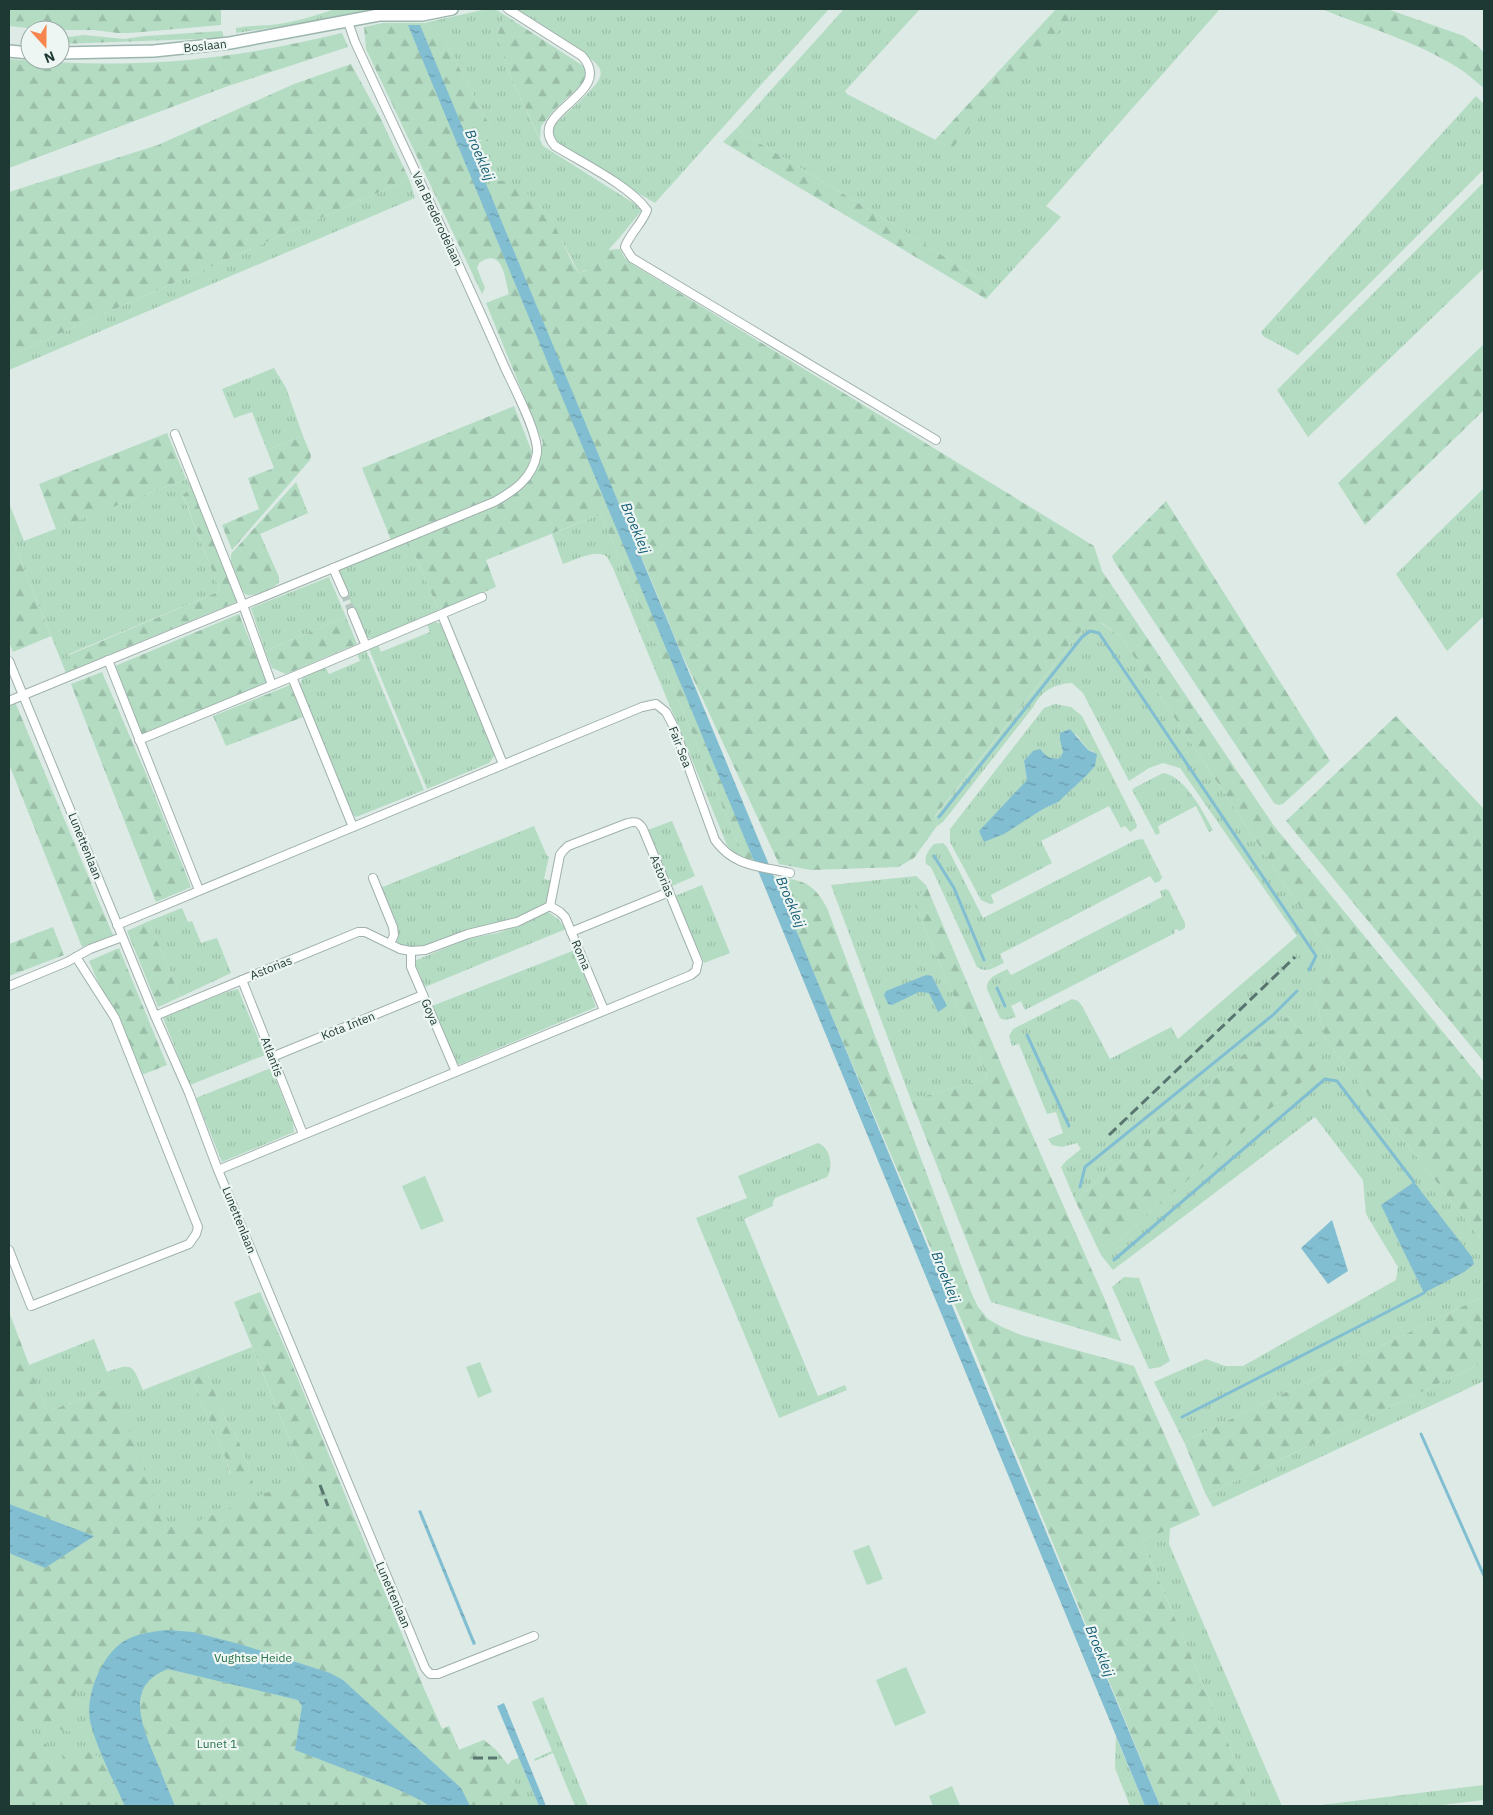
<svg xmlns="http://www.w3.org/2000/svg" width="1493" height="1815" font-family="'IBM Plex Sans',sans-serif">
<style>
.grass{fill:url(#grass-tufts);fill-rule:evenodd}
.forest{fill:url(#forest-firs)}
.garden{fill:#b4dcc3}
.water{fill:url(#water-ripples)}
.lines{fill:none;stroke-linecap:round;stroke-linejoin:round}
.stream{stroke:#82bed2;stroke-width:3}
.street-tunnel{stroke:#b7c7c2;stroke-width:8;stroke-dasharray:8 4;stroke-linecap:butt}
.street-casing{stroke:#a0b1ac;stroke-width:10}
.secondary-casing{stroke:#9cb6ae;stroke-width:14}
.street{stroke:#fff;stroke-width:8}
.secondary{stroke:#fff;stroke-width:11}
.rail{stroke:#587570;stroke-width:3;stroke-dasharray:10 5;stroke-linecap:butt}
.labels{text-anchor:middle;stroke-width:4.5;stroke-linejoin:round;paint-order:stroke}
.street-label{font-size:12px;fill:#1e3934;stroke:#edf6f2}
.park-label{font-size:12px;fill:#28714a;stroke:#edf6f2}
.water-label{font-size:14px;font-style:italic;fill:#175d76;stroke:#edf6f2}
</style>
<defs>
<pattern id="grass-tufts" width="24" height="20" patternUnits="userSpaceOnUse" patternTransform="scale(1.25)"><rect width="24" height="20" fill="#b4dcc3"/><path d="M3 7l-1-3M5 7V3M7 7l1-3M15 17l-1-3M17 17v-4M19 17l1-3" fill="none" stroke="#9abea8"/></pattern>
<pattern id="forest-firs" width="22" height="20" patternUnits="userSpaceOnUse" patternTransform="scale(1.25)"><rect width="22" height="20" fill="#b4dcc3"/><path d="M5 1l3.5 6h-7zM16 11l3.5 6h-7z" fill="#9abea8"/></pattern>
<pattern id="water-ripples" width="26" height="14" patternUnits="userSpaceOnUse" patternTransform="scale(1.25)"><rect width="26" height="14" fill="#82bed2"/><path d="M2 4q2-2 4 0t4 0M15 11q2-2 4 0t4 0" fill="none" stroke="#6a9bab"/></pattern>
</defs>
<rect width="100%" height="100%" fill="#ddeae5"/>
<g class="grass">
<path d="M335 9H383L295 24 236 33V28C251 25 265 26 279 24 299 21 317 15 335 9Z"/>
<path d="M487 9H495L506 16 499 26 498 33 507 69 543 146 643 209C628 226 600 266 579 273L550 218 540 205 483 192 461 138 482 141 492 130 444 39 424 23Z"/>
<path d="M514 9H829L655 203 554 144 550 130C560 118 597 88 600 77 603 70 597 64 592 60Z"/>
<path d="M844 9H920L845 91 847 94 951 148 1078 9H1220L1046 206 1061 217 995 289 888 221 736 129Z"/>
<path d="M1476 96 1484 104V169L1298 355 1263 336 1261 332Z"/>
<path d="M409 179 415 198 9 370V356Z"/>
<path d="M1484 182V268L1308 437 1277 390Z"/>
<path d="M274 368 286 388 303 436 267 450 252 412 234 418 222 389Z"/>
<path d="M186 479 192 487 183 496 220 591 69 654 74 669 66 673 9 531V503L24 541Z"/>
<path d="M1484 488V616L1447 651 1396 574Z"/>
<path d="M601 514 744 858 735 854 727 845 613 568C611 565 609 560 607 557 598 548 574 560 563 564L552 534Z"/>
<path d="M409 541 439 611 373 638H368L364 635 337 570Z"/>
<path d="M329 577 346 617 265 651 251 608Z"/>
<path d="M434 622 439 623 444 627 495 753 493 758 489 763 427 789 369 649 378 645 381 652 430 632 427 624Z"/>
<path d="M1101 623 1121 637 1335 960 1315 997 1325 1039 1484 1243V1296L1192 1438 1185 1444 1154 1382 1206 1359 1225 1366H1243L1396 1280 1398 1267 1366 1214 1363 1180 1315 1117 1113 1270 1101 1255 1325 1061 1288 1016 1075 1200 1061 1167 1066 1161 1081 1149 1077 1143 1062 1147 1052 1145 1048 1139 1063 1133 1056 1112 1047 1114 1019 1044 1012 1046 1009 1036 1013 1029 1072 999 1078 1001 1082 1006 1110 1059 1171 1027 1178 1039 1297 936 1180 768 1163 763 1149 768 1129 781 1083 693 1072 683C1055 684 1042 690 1034 706L943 822 937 826 935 817 1081 631Z"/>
<path d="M366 650 424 790 356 817 352 814 299 687 303 677 325 667 329 674 360 661 357 654Z"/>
<path d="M1055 704 1071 707 1082 716 1137 825 1136 828 1130 832 1125 826 1121 828 1109 806 1041 841 1052 863 991 895 994 903 990 904 981 900 950 842V829L1044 708ZM1076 734 1088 750 1093 751 1058 802 1043 809 1027 780 1024 761 1045 756 1053 759 1060 758 1064 752 1060 740Z"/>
<path d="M1163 773C1185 776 1203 812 1213 830L1209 832 1196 806 1158 826 1160 833 1156 835 1132 790 1134 788Z"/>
<path d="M672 821 695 876 670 887 648 830Z"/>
<path d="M534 826 547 856H549L544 879 552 881C550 889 549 900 543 906 526 921 488 924 466 931 450 936 435 945 419 947 412 948 403 948 397 942L398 932 380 888Z"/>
<path d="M1143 839 1162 877 1160 881 1155 883 1150 876 1000 954 1004 963C994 967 987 974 977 967L931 867 926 864C924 855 929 850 934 844L943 843 947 847 983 918 1136 840Z"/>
<path d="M916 876 926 885 915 905 988 1078 911 1100 831 885Z"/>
<path d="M702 885 730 953 704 963 675 896Z"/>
<path d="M1166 889 1169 891 1185 923V928L1179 931 1177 929 1174 930 1175 933 1025 1010 1021 1001 1011 1006 1016 1017 1005 1020 1000 1018 987 989C986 977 999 974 1007 969L1011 975 1162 897 1160 891Z"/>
<path d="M182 908 188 922 192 921 201 943 217 938 231 973 180 997 149 921Z"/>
<path d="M548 912 558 919 566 929 425 987 414 961 470 938 498 933 517 926Z"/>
<path d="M575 950 596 1007 461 1064H457L432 1006Z"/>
<path d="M238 989 265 1055 190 1085 163 1018 226 992Z"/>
<path d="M271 1068 293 1123 294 1132 222 1162 196 1098Z"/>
<path d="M818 1143C830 1147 834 1167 827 1177L775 1198 773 1202V1206L744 1219 818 1396 845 1385 847 1390 779 1418 696 1218 747 1198 738 1176Z"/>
<path d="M1124 1277 1139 1278 1170 1361 1160 1367 1149 1369 1112 1287Z"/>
<path d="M94 1339 107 1372C134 1362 132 1365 143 1390L189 1372 226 1459 229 1473 252 1483 249 1467 237 1437 225 1418 204 1366 252 1347 305 1477 333 1466 424 1689 442 1729 449 1726 459 1750 484 1740 496 1750 508 1765 512 1760 519 1758 539 1806H9V1472L113 1387 47 1412 29 1365Z"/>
<path d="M1484 1362V1381L1213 1507 1206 1495Z"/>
<path d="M1170 1528 1169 1544 1282 1806H1255L1142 1541Z"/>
<path d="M543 1697 588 1806H575L553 1753 535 1761 534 1759 552 1751 532 1702Z"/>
<path d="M1116 1737 1145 1806H1130L1115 1768Z"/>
<path d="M1484 1785V1800L1432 1806H1313Z"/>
</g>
<g class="forest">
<path d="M9 9H221V25L130 33H118L94 30H44L9 26Z"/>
<path d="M1056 9H1078L951 149 935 140Z"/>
<path d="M1321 9H1387L1464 36 1479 47 1484 53V88C1476 82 1468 74 1460 69 1418 42 1367 27 1321 9Z"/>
<path d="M506 16 588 69 585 81 554 110 541 126 540 139 507 69 498 34 499 26Z"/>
<path d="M383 23H424L444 39 492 130V138L488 141 462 138 483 192C485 189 488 185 491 183 511 172 540 203 550 218 561 235 567 256 579 273L585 271 608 250 620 249 624 257 632 264 1094 546 1102 571 1274 826 1484 1082V1243L1325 1039 1315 997 1335 960 1121 637 1102 623 1081 631 935 816 937 826 914 858 898 867 811 870 779 864 680 650 640 553 584 435 759 862 744 858 601 514 486 560 496 587 439 611 409 541 424 536 509 498 524 487 534 474 538 463 543 443 486 303 509 294C505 279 503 246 479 263L477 268 485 288 482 294 366 49 364 27Z"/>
<path d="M222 31 224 38 60 44V38L84 35 124 39 146 36Z"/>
<path d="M342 33 348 47 228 86 9 168V59C79 65 152 66 222 56 263 51 303 42 342 33Z"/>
<path d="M351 64 380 117 409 179 9 356V192L158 145 294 84Z"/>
<path d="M736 129 888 221 995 289 986 299 723 142Z"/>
<path d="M1484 344V410L1365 525 1338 483Z"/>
<path d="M514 406 532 452 528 467 518 482 505 492 488 501 391 540 362 468Z"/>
<path d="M167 433 186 479 56 529 39 484Z"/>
<path d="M303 436 311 455 310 460 232 550 222 525 259 509 248 478 274 468 267 450Z"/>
<path d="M296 482 308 513 260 534 279 577V582C274 588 259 594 251 595 247 596 246 594 243 592L231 562V554Z"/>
<path d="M192 487 195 491 239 601 74 669 69 655 220 591 183 495Z"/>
<path d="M1166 501 1330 761 1283 804 1278 805 1274 803 1114 561 1112 556Z"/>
<path d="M9 531 51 636 13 652 9 642Z"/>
<path d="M239 614 267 683 142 735 115 670V666Z"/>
<path d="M346 617 357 644 286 674 272 668 265 651Z"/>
<path d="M102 672 147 776 191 887 156 902 71 684Z"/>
<path d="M290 685 303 717 226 746 213 716Z"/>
<path d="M15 702 113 935 82 947 9 764V705Z"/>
<path d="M1396 716 1484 809V1062L1286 821Z"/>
<path d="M772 876C802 881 812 880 827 908L971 1292 978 1307 988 1319 1002 1327 1021 1335 1134 1366 1200 1515 1142 1541 1255 1806H1160L972 1345Z"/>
<path d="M926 885 1005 1073 1105 1300 1121 1341 991 1302 911 1100 988 1078 915 905Z"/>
<path d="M149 921 180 997 158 1007 127 931Z"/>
<path d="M53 927 64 955 9 976V944Z"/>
<path d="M119 948 167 1065 139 1076 89 961Z"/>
<path d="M1288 1016 1326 1061 1101 1255 1075 1200Z"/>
<path d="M260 1292 289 1357 424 1689 442 1729 449 1726 459 1750 484 1740 496 1750 508 1765 525 1806H470L461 1788 445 1775 269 1654C231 1641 191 1626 150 1632 143 1633 134 1635 128 1639 120 1645 102 1672 95 1681L93 1688H78C72 1703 67 1717 72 1732L9 1718V1553L45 1568 93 1536 9 1504V1312L47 1412 113 1387 166 1527 191 1524 305 1477 234 1302Z"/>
<path d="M1484 1296V1362L1206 1495 1185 1444 1192 1438Z"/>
<path d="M204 1366 225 1418 237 1437 249 1467 253 1483 240 1488C231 1480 229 1471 226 1459L189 1372Z"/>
<path d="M168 1669 298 1700 302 1706 397 1789 422 1801 429 1806H175C168 1789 161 1772 154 1755 141 1723 125 1685 168 1669Z"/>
<path d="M9 1727 33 1736 46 1744 61 1769 66 1751 78 1753 88 1752 104 1759 125 1806H9Z"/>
</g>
<g class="garden">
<path d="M425 1176 444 1221 421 1230 402 1186Z"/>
<path d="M480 1362 492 1392 478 1398 466 1367Z"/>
<path d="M869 1545 883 1579 867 1585 853 1551Z"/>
<path d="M906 1667 926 1713 895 1726 876 1680Z"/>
<path d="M952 1786 960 1806H933L929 1796Z"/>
</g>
<g class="water">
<path d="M408 25H420L1160 1806H1145Z"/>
<path d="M1070 729 1088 750 1097 754 1095 766 1086 776 1058 802 1043 809 1004 834 984 842 979 831 1027 780 1024 761 1033 751 1040 749C1046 756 1050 760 1060 758L1063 752 1060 740V733Z"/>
<path d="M926 975 932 976 947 1006 938 1012 929 993 919 992 892 1005 888 1004 884 995 886 991Z"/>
<path d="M1414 1182 1472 1257 1474 1264 1464 1272 1424 1293 1381 1205Z"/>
<path d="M1332 1220 1348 1271 1328 1284 1301 1248Z"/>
<path d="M9 1504 94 1536 45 1568 9 1553Z"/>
<path d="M421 1510 476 1644 473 1645 418 1511Z"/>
<path d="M165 1630 193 1632 243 1645 330 1673 343 1680 461 1788 470 1806H429L422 1801 397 1789 295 1750 302 1706 298 1700 168 1669C125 1685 141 1723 154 1755 161 1772 168 1789 175 1806H125C113 1780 97 1749 90 1721 85 1694 103 1651 128 1639 140 1633 152 1632 165 1630Z"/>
<path d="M504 1703 546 1806H539L497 1706Z"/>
</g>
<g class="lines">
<g class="stream">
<path d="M939 817 1082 637 1090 631 1099 633 1316 956 1309 970"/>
<path d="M934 856 954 888 984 960"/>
<path d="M997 988 1005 1006"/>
<path d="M1027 1035 1069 1126"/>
<path d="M1080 1187 1085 1167 1273 1015 1297 991"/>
<path d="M1114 1260 1325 1079 1337 1081 1414 1182"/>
<path d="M1182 1417 1424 1293"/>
<path d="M1421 1434 1484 1576"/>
</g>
<path class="street-tunnel" d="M344 593 352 612"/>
<defs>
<g id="street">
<path d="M508 9 582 56C617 95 524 111 555 146 581 162 630 186 647 210 642 224 630 233 625 247L632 258 936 440"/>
<path d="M175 434 243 605 272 685"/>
<path d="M333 568 344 593"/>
<path d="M352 612 366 646"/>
<path d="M442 615 503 764"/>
<path d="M108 660 199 890"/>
<path d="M9 661 155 1016 189 1093 218 1170 425 1668 430 1674H438L534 1636"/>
<path d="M292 677 482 597"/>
<path d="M9 701 494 502C514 491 533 478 537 453 539 435 514 387 505 368 457 258 405 150 355 42L348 22"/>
<path d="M139 740 292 677 353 827"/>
<path d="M373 878 393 927 394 935 390 944"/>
<path d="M550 906 560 912 565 917 604 1010"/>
<path d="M117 925 642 707 656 704 666 712 674 727 715 840C734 867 760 866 790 873"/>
<path d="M571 932 669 892"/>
<path d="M411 951V967L456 1072"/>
<path d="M242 980 303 1134"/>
<path d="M9 986 67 962 90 949 122 937"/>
<path d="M155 1016 358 932H365L400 949 411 951 425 950 468 934 517 922 550 906 560 855 563 851 568 846 628 823C636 821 639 822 643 829L698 962 696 971 691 975 218 1170"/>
<path d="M272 1057 423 995"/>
<path d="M9 1250 31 1306 189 1244 196 1234 198 1227 115 1018 76 957"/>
</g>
<g id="secondary">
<path d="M9 51 30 53"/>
<path d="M60 53 154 51 230 43 379 15H422L452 9"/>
</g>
</defs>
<use href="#street" class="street-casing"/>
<use href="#secondary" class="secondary-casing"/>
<use href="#street" class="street"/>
<use href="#secondary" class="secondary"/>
<g class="rail">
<path d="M1109 1135 1295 957"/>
<path d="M320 1485 328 1506"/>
<path d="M473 1758H497"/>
</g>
</g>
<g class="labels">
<g class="street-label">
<text transform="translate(205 46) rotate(-6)" y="4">Boslaan</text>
<text transform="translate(437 219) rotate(65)" y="4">Van Brederodelaan</text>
<text transform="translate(680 747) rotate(69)" y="4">Fair Sea</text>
<text transform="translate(85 846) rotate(68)" y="4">Lunettenlaan</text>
<text transform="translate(662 876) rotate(67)" y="4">Astorias</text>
<text transform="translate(581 955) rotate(67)" y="4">Roma</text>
<text transform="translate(271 968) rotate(-22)" y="4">Astorias</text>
<text transform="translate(430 1012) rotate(67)" y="4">Goya</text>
<text transform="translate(348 1026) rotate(-22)" y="4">Kota Inten</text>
<text transform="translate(272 1057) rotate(69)" y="4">Atlantis</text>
<text transform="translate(239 1220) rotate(68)" y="4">Lunettenlaan</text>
<text transform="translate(393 1595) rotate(67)" y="4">Lunettenlaan</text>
</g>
<g class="park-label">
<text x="253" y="1662">Vughtse Heide</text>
<text x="217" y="1748">Lunet 1</text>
</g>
<g class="water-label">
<text transform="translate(480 155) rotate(67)" y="5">Broekleij</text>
<text transform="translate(636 528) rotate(67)" y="5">Broekleij</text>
<text transform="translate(791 902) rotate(67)" y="5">Broekleij</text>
<text transform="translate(946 1277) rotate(68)" y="5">Broekleij</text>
<text transform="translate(1100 1651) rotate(68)" y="5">Broekleij</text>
</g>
</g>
<rect width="1493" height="1815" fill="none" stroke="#1e3934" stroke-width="20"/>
<g transform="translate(45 45) rotate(159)"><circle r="24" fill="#edf6f2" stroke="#9aaaa6"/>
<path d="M0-4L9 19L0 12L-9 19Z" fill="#f6864e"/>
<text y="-8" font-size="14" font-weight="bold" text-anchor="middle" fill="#1e3934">N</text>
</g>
</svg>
